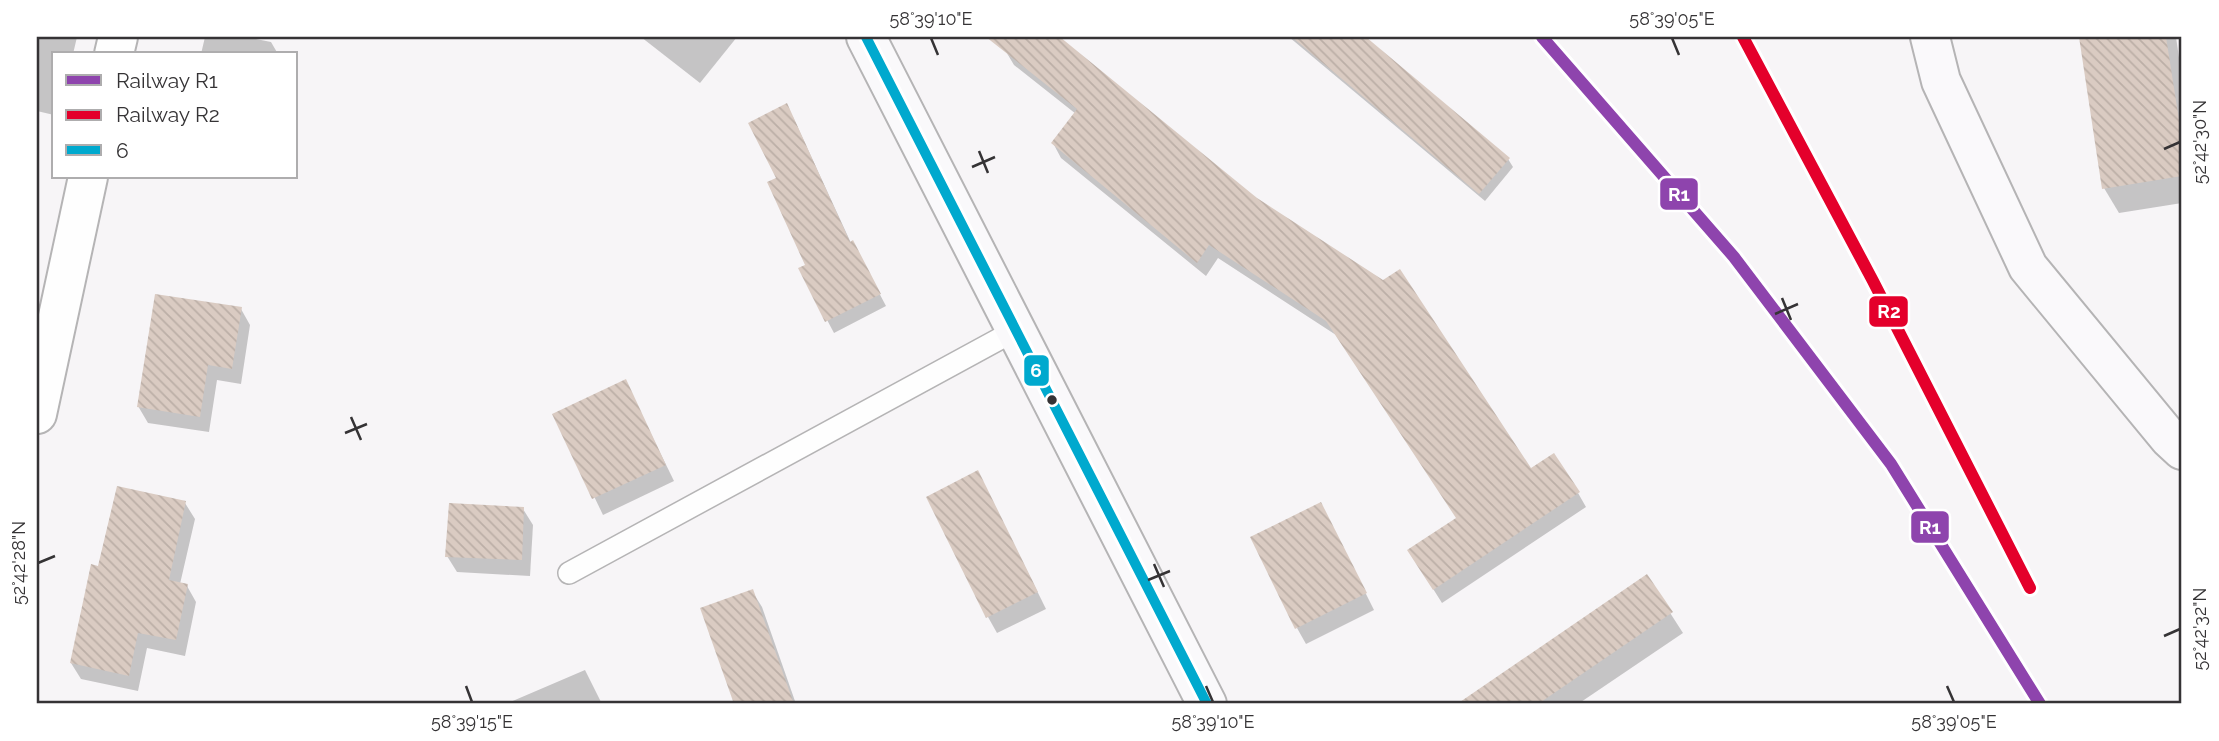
<svg xmlns="http://www.w3.org/2000/svg" width="2219" height="741" font-family="Raleway,sans-serif">
<style>
.shadow{fill:#0003}
.building{fill:url(#building-back-hatch)}
.lines{fill:none;stroke-linecap:round;stroke-linejoin:round}
.service-casing{stroke:#b5b4b5;stroke-width:24}
.tertiary-casing{stroke:#b5b4b5;stroke-width:42}
.secondary-casing{stroke:#b5b4b5;stroke-width:42}
.service{stroke:#fefefe;stroke-width:21}
.tertiary{stroke:#fefefe;stroke-width:38}
.secondary{stroke:#faf9fb;stroke-width:38}
.bus-1-casing{stroke:#fff;stroke-width:16}
.bus-1{stroke:#00a9ce;stroke-width:10}
.rail-1-casing{stroke:#fff;stroke-width:18}
.rail-2-casing{stroke:#fff;stroke-width:18}
.rail-1{stroke:#8e44ad;stroke-width:12}
.rail-2{stroke:#e4002b;stroke-width:12}
.ticks{fill:none;stroke:#353335;stroke-width:2.5}
.bus-dot{fill:#353335;stroke:#fff;stroke-width:2.5}
.line-badge{stroke:#fff;stroke-width:2.5}
.badge-label{font-size:19px;text-anchor:middle;font-weight:bold;fill:#fff}
.neatline{fill:none;stroke:#353335;stroke-width:2.5}
.ticks-label{font-size:18px;text-anchor:middle;fill:#353335}
</style>
<defs>
<pattern id="building-back-hatch" width="6" height="6" patternUnits="userSpaceOnUse" patternTransform="scale(1.75)"><rect width="6" height="6" fill="#dacbc2"/><path d="M-1 5l2 2M0 0l6 6M5-1l2 2" fill="none" stroke="#bcafa7"/></pattern>
</defs>
<rect width="100%" height="100%" fill="#f7f5f7"/>
<g class="shadow">
<path d="M37 37H77L73 54H54V115L37 111Z"/>
<path d="M205 37H257L256 39 271 42 278 54H201Z"/>
<path d="M641 37H737L700 83Z"/>
<path d="M1017 37H1057L1256 200 1530 471 1578 493 1586 507 1442 603 1418 565 1458 519 1336 335 1218 258 1206 276 1061 158 1053 143 1076 114 1014 65 1005 50Z"/>
<path d="M1289 37H1363L1508 159 1513 167 1485 201Z"/>
<path d="M2081 37H2176L2182 78V203L2119 213 2104 188Z"/>
<path d="M793 117 851 243 859 255 886 306 834 333 800 269 808 265 778 179Z"/>
<path d="M241 309 250 325 241 384 217 380 209 432 148 423 138 406Z"/>
<path d="M625 381 674 481 603 515 555 415Z"/>
<path d="M986 488 1046 609 997 633 988 617Z"/>
<path d="M185 503 195 519 180 584 187 586 196 602 185 656 147 648 138 691 81 679 71 663 100 568Z"/>
<path d="M523 509 533 525 530 576 457 572 447 556Z"/>
<path d="M1329 520 1374 610 1306 644 1297 628Z"/>
<path d="M1647 577 1683 633 1578 704H1460Z"/>
<path d="M752 591 762 607 796 704H736L702 609Z"/>
<path d="M585 670 602 704H508V703Z"/>
</g>
<g class="building">
<path d="M986 37H1060L1257 198 1383 280 1400 269 1531 468 1554 453 1580 492 1433 590 1407 550 1456 518 1326 321 1209 245 1197 263 1051 143 1077 109Z"/>
<path d="M1292 37H1366L1510 158 1479 194Z"/>
<path d="M2079 37H2166L2182 139V176L2102 189Z"/>
<path d="M787 103 850 242 853 240 881 294 825 322 798 268 805 265 767 182 776 178 748 123Z"/>
<path d="M155 294 242 307 232 369 208 365 200 417 137 407Z"/>
<path d="M626 379 666 465 592 499 552 414Z"/>
<path d="M978 470 1038 592 986 618 926 497Z"/>
<path d="M117 486 186 501 169 580 188 584 176 640 138 633 129 676 70 663 91 564 98 566Z"/>
<path d="M1321 502 1367 593 1295 629 1250 537Z"/>
<path d="M449 503 524 507 522 560 445 557Z"/>
<path d="M1647 574 1673 612 1538 704H1457Z"/>
<path d="M753 589 794 704H734L700 608Z"/>
</g>
<g class="lines">
<defs>
<path id="service" d="M569 573 1016 330"/>
<g id="tertiary">
<path d="M114 54 118 37"/>
<path d="M37 414 88 177"/>
</g>
<g id="secondary">
<path d="M866 37 1207 704"/>
<path d="M1930 37 1941 81 2028 267 2169 438 2182 450"/>
</g>
</defs>
<use href="#service" class="service-casing"/>
<use href="#tertiary" class="tertiary-casing"/>
<use href="#secondary" class="secondary-casing"/>
<use href="#service" class="service"/>
<use href="#tertiary" class="tertiary"/>
<use href="#secondary" class="secondary"/>
<defs>
<path id="bus-1" d="M866 37 1207 704"/>
</defs>
<use href="#bus-1" class="bus-1-casing"/>
<use href="#bus-1" class="bus-1"/>
<defs>
<path id="rail-1" d="M1542 37 1734 257 1891 464 2040 704"/>
<path id="rail-2" d="M1743 37 1873 281 2030 588"/>
</defs>
<use href="#rail-1" class="rail-1-casing"/>
<use href="#rail-2" class="rail-2-casing"/>
<use href="#rail-1" class="rail-1"/>
<use href="#rail-2" class="rail-2"/>
</g>
<path class="ticks" d="M931 38 938 55M1672 38 1679 55M2164 149 2180 142M979 151 988 173M972 167 995 157M1782 298 1791 320M1775 314 1798 304M351 417 361 440M345 433 367 424M38 563 55 556M1154 564 1164 587M1148 580 1170 571M2164 636 2180 629M466 686 472 702M1206 686 1213 702M1947 686 1954 702"/>
<circle class="bus-dot" cx="1052" cy="400" r="6"/>
<g class="line-badge">
<rect x="1659" y="177" width="40" height="34" rx="7" fill="#8e44ad"/>
<rect x="1868" y="295" width="41" height="33" rx="7" fill="#e4002b"/>
<rect x="1023" y="354" width="27" height="33" rx="7" fill="#00a9ce"/>
<rect x="1910" y="510" width="40" height="34" rx="7" fill="#8e44ad"/>
</g>
<g class="badge-label">
<text x="1679" y="201">R1</text>
<text x="1889" y="318">R2</text>
<text x="1036" y="377">6</text>
<text x="1930" y="534">R1</text>
</g>
<rect width="2219" height="741" fill="none" stroke="#ffffff" stroke-width="77"/>
<rect x="52" y="52" width="245" height="126" fill="#ffffff" stroke="#aeadae" stroke-width="2"/>
<rect x="66" y="75" width="35" height="10" fill="#8e44ad" stroke="#aeadae" stroke-width="2"/>
<text x="116" y="88" font-size="21" fill="#353335">Railway R1</text>
<rect x="66" y="110" width="35" height="10" fill="#e4002b" stroke="#aeadae" stroke-width="2"/>
<text x="116" y="122" font-size="21" fill="#353335">Railway R2</text>
<rect x="66" y="145" width="35" height="10" fill="#00a9ce" stroke="#aeadae" stroke-width="2"/>
<text x="116" y="158" font-size="21" fill="#353335">6</text>
<rect x="38" y="38" width="2142" height="664" class="neatline"/>
<g class="ticks-label">
<text x="931" y="25">58°39'10"E</text>
<text x="1672" y="25">58°39'05"E</text>
<text transform="translate(2200 142) rotate(-90)" y="6">52°42'30"N</text>
<text transform="translate(19 563) rotate(-90)" y="6">52°42'28"N</text>
<text transform="translate(2200 629) rotate(-90)" y="6">52°42'32"N</text>
<text x="472" y="728">58°39'15"E</text>
<text x="1213" y="728">58°39'10"E</text>
<text x="1954" y="728">58°39'05"E</text>
</g>
</svg>
